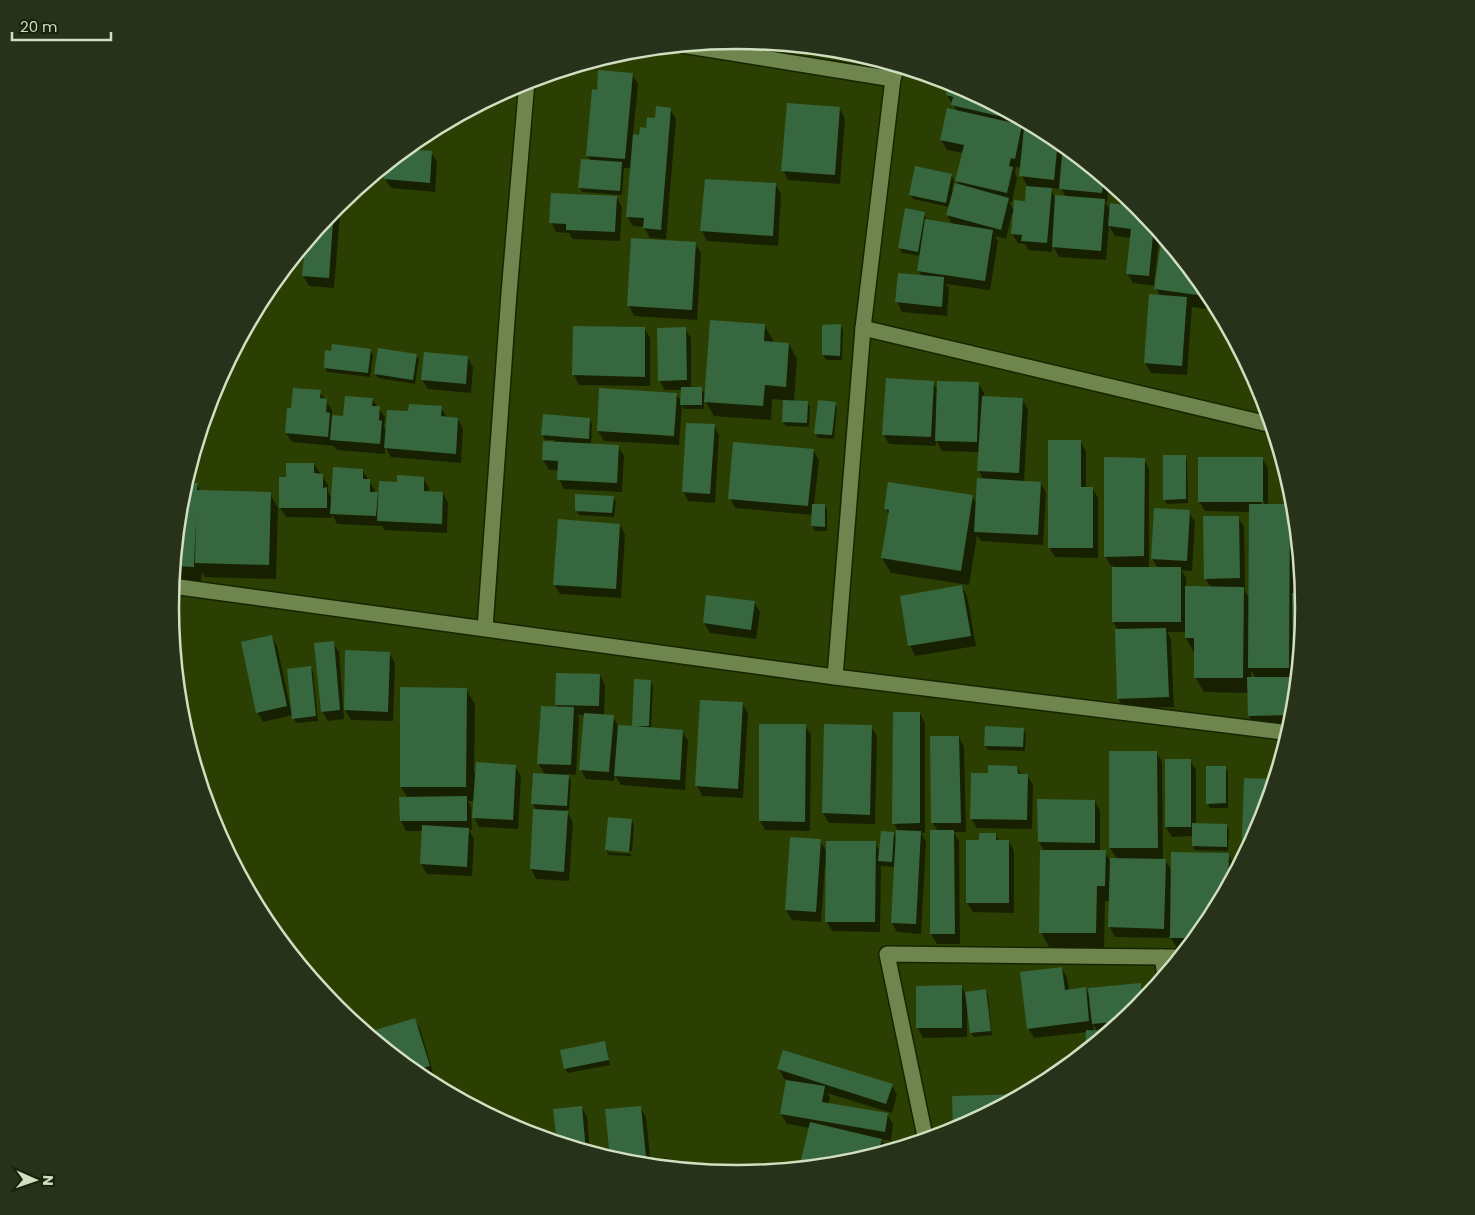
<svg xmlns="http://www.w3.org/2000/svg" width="1475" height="1215" font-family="Poppins,sans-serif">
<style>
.shadow{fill:#0007;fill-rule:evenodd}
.building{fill:#36673e}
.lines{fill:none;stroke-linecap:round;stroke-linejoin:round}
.minor-casing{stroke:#162500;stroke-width:18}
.minor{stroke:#6e854d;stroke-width:15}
.rim{fill:none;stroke:#d1dfc1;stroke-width:2.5}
</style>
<rect width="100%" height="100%" fill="#2b3f03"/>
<g class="shadow">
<path d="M738 40 767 43 766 49 724 41Z"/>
<path d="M632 74 638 84 633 135 640 136 656 119 670 109 676 119 666 239 650 238 644 227 633 226 627 216 631 168H624L622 195 582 192 580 188 591 161 587 155 598 91Z"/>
<path d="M950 83 957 84 1027 122 1026 130 1046 132 1053 136 1109 182 1107 202H1105L1111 211V205L1140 208 1160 232 1154 283 1210 292 1220 311 1192 307 1187 375 1151 373 1145 363 1150 296H1160L1156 288V286L1133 283 1127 273 1131 238 1115 236 1109 226 1106 260 1059 257 1053 246 1052 252 1028 250 1025 244 1018 243 1012 234 1014 214H1012L1006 239 995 236 998 241 990 290 946 284 949 288 947 316 902 312 897 302 922 276 918 270 921 256 902 253 900 248 924 213 926 218V221L953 225 947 215 949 207 913 199 910 194 951 175 954 180 952 190H954L959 186 957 181 963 153 947 150 941 140 957 111 947 95ZM1016 167 1021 168V175L1027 185 1026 202 1014 210 1009 202H1012L1017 178 1015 173ZM1059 186 1066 197H1055L1050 188 1059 189Z"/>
<path d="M839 108 845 118 840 184 788 180 783 170Z"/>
<path d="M405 150 431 152 437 162 435 192 391 188 385 179 386 165Z"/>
<path d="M776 185 781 194 778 246 707 241 702 231Z"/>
<path d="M616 196 622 207 620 241 573 239 569 233 556 232 551 222Z"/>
<path d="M341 202 334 288 309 286 303 276 305 260 293 258Z"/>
<path d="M633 240 695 244 701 253 697 320 634 316 629 306Z"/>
<path d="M764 325 773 340V343L789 344 797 359 794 402H807L810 407 809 427 786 426 783 422 784 400 772 399 771 420 714 416 704 399V409H684L682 405 679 445 604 441 598 431 676 394 682 403V390H665L659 380 685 329 691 338V389H701L706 396Z"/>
<path d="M840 325 843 330 842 360H826L823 355V326Z"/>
<path d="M644 328 650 338V386L579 385 574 375Z"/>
<path d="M370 350 373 355 370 377 327 372 325 367Z"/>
<path d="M416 355 419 359 415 384 378 378 375 374Z"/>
<path d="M467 357 473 367 471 393 428 389 422 380Z"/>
<path d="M933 382 938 391 978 383 984 393V397L1022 399 1028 409 1024 482 1041 483 1046 493 1043 545 981 541 977 535 969 585 891 573 882 558 889 515 886 509 972 496 977 504 984 480 978 470 979 452 942 451 936 440V446L889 444 884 435Z"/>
<path d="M320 392 332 410V416L344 417 372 399 385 417 384 427 387 432 409 413 441 408 447 418 458 419 463 429 461 463 391 457 385 447V454L337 450 334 446 292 442 286 433 292 410Z"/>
<path d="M835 403 837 408 834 439 818 438 815 433Z"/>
<path d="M589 419 592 424 591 445 618 446 624 456 622 492 564 489 559 479V470H549L543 460 555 440H545L543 435Z"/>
<path d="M714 425 719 435 715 503 688 501 683 491Z"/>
<path d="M1080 441 1086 451V488H1092L1098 498V558L1055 557 1049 547Z"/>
<path d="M813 450 819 460 814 505H825L827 510V531H815L812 526 813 515 735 508 730 498Z"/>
<path d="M1185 456 1187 461 1188 503 1167 504 1164 500Z"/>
<path d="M1262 458 1268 468V506L1289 505 1296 518 1297 594H1304L1305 608 1299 666 1297 662 1298 678 1292 725H1254L1249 716V693L1204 692 1195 677 1194 653 1186 638V632H1167L1171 639 1174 707 1124 708 1118 699V630L1113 622 1114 566H1111L1105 556 1144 459 1149 469V568H1158L1152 559 1189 512 1195 522 1192 571 1181 570 1186 578V587L1211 588 1205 578 1238 517 1244 527 1245 588H1243L1250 599V512L1205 511 1199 501ZM1261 496 1266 506H1263L1258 497ZM1251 671 1254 675 1256 679H1251Z"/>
<path d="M314 464 328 485V491L332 499 362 470 375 490V494H380L423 478 429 488V493H443L448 503 447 533 384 530 382 526 337 524 332 514V518L286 517 280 508 287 478Z"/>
<path d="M185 483 197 484 201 492 270 494 278 508 276 579 205 577 202 572 201 581 173 580 181 497Z"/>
<path d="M613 497 616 502 614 517 579 515 576 510Z"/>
<path d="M620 525 625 535 621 598 560 594 554 584Z"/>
<path d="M962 587 967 596 976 646 915 656 910 646Z"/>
<path d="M754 602 760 612 756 639 710 633 704 623Z"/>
<path d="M272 637 277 646 291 711 293 710 311 668 313 672 318 721 296 723 293 715 263 722 257 712Z"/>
<path d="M333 643 339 652 344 719 328 721 322 711Z"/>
<path d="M389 653 395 663 393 721 351 720 344 708Z"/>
<path d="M600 675 605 685 604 716 613 717 619 727 634 728 651 681 653 686 651 729 682 731 688 741 685 790 621 785 615 775 614 781 586 779 581 770 585 715H577L579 718 576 775 567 774 571 781 569 810H566L573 822 569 881 536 879 531 869 536 810 533 804 545 775 538 763 558 708 556 704Z"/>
<path d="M466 689 475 704 474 773 515 766 521 776 518 829 479 827 474 817 475 801H468L471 807 472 830H469L474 839 472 876 427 874 421 864 423 831H406L401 821 400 798H408L401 787Z"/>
<path d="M742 703 748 713 743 798 702 796 697 786Z"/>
<path d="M920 713 925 723V833H921L926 842 921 934 897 932 892 923 895 867 881 866 880 932 832 931 826 921 827 865H825L821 922 792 920 786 910 820 841 827 852 875 843 880 852 893 833 897 839V829L894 823Z"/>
<path d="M805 726 811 735 810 831 765 830 760 821Z"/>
<path d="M825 726 871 727 877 736 875 824 829 823 823 813Z"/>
<path d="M1023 729 1026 734 1025 751 988 750 985 745Z"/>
<path d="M959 737 964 747 966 832H954L959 841 960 944H937L931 934 938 831 932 822Z"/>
<path d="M1110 752H1156L1162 762 1163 860H1165L1172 871 1228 854 1236 869V873L1209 923 1185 953H1180L1169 935V938L1115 937 1110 927V901H1105L1104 948 1049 947 1041 932 1045 852 1039 842 1095 801 1100 811V852H1105L1111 863 1117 859 1110 848Z"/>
<path d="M1190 760 1196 770V824L1226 825 1229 830 1228 851 1195 850 1193 846V836L1172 837 1166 827Z"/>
<path d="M1017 767 1021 775H1027L1033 785 1032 829 977 828 971 818 989 775Z"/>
<path d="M1225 767 1228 772V808H1210L1207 803Z"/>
<path d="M632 820 634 825 632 851 608 849V852L631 854V856L609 855 606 850Z"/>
<path d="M995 834 999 841H1009L1014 851V913L973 912 967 903 980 841Z"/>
<path d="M1062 968 1067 978 1069 990 1085 988 1091 998 1140 984 1146 994V999L1139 1009 1087 1051V1032L1034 1038 1028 1028ZM1093 1024 1098 1032H1094Z"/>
<path d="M961 986 965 993 985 990 988 995 992 1035 974 1037 971 1033 968 1012H967V1037L923 1038 918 1028Z"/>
<path d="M414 1019 420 1029 434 1076 423 1080 372 1038Z"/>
<path d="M604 1043 607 1047 610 1065 568 1073 565 1069Z"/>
<path d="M779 1069 892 1085 897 1095 892 1113 827 1093 830 1097 828 1105 887 1114 893 1124 891 1141 881 1139 887 1150 886 1153 848 1164 804 1168 801 1164 810 1128 787 1124 781 1114 787 1080 784 1079Z"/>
<path d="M640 1107 646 1117 651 1166 627 1164 611 1159 607 1110Z"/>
<path d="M582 1108 587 1117 590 1153 558 1143Z"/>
</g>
<g class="building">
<path d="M598 70 633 73 625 159 586 156 592 89 597 90Z"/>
<path d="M949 81 1021 119 1020 121 951 105 953 97 946 95Z"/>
<path d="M787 103 840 107 835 175 781 171Z"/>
<path d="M656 106 671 108 661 230 643 228 644 218 626 217 633 134 639 135 640 127 646 128 647 117 655 118Z"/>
<path d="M947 108 1022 125 1015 159 1011 158 1009 166 1013 167 1007 193 955 181 964 145 940 140Z"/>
<path d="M1024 128 1043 130 1058 140 1054 180 1019 176Z"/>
<path d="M1063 144 1104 177 1102 193 1059 189Z"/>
<path d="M406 149 432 151 430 183 384 179 385 166Z"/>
<path d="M581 159 622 162 620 191 578 188Z"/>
<path d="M915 166 952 174 946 203 909 195Z"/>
<path d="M705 179 776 183 773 236 700 231Z"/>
<path d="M955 183 1009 198 1001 230 946 215Z"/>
<path d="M1026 186 1052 188 1047 243 1021 241 1022 235 1011 234 1014 200 1025 201Z"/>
<path d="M551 193 617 196 615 232 566 230V224L549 223Z"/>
<path d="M1055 195 1105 199 1101 251 1052 247Z"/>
<path d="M1110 203 1139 207 1154 225 1149 276 1126 274 1131 229 1108 226Z"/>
<path d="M334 208 329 278 302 276 305 245Z"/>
<path d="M905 208 925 212 918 252 898 248Z"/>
<path d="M925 219 993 230 985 281 917 271Z"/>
<path d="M1162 234 1210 292 1212 297 1154 289Z"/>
<path d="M631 238 696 242 692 310 627 306Z"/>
<path d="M898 273 944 277 942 307 895 302Z"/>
<path d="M1149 294 1187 297 1182 366 1144 363Z"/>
<path d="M710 320 765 324 764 341 789 343 786 387 765 385 763 406 704 402Z"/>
<path d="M841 324 840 356 822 355V325Z"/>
<path d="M573 326 645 327V377L572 375Z"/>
<path d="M686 327 687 380 658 381 657 328Z"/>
<path d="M332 344 371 349 368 373 324 368 325 350 331 351Z"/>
<path d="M378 348 417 354 413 380 374 374Z"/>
<path d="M424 352 468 356 466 384 421 380Z"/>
<path d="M886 378 934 381 931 437 882 435Z"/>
<path d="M937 381 979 382 977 442 935 441Z"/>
<path d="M681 387H702V405H680Z"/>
<path d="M293 388 321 390 320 398 327 399 326 412 330 413 328 437 285 433 287 408H291Z"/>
<path d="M599 388 677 393 674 436 597 431Z"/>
<path d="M345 396 373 398 372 406H380L379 420 382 421 380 444 330 440 332 415 343 416Z"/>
<path d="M982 396 1023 398 1019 473 977 471Z"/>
<path d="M783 400 808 401 807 423 782 422Z"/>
<path d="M818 400 836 402 832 435 814 434Z"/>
<path d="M409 404 442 406 441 416 458 418 456 454 384 448 387 410 408 411Z"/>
<path d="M543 414 590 418 589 439 541 435Z"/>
<path d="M686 423 715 424 710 494 682 492Z"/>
<path d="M1048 440H1081V487H1093V548H1048Z"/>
<path d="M543 441 619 445 617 483 557 480 558 461 542 460Z"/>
<path d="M733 442 814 449 808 506 728 499Z"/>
<path d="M1163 455H1186V499L1163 500Z"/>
<path d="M1104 457 1145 458 1144 556 1104 557Z"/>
<rect x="1198" y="457" width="65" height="45"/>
<path d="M286 463H314V473L323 474V488L327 487V508H279V477H286Z"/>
<path d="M333 467 363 469V479H370V492H378L376 516 330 514Z"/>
<path d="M397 475 424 477V491L443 492 442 524 377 521 379 481 397 482Z"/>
<path d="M977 478 1041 482 1038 535 974 532Z"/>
<path d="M185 482 198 483 197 490 271 492 269 565 195 563 196 517 194 567 174 566 181 497Z"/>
<path d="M888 482 973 495 961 571 881 558 889 510 884 509Z"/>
<path d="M575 494 614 496 612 513 575 511Z"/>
<path d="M812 504H825V527L811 526Z"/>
<path d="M1249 504H1290L1289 668H1248Z"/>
<path d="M1154 508 1190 510 1187 561 1151 559Z"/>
<path d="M1203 516H1239L1240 578 1204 579Z"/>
<path d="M558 519 620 524 616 589 553 585Z"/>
<rect x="1112" y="567" width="69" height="55"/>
<path d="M962 585 971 636 908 646 900 596Z"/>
<path d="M1185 586 1244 587 1243 678H1194V638H1185Z"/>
<path d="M1292 593H1304L1305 608 1300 658H1293Z"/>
<path d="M706 595 755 601 751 630 703 623Z"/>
<path d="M1166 628 1169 697 1117 699 1115 629Z"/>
<path d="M272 635 287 706 256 713 241 642Z"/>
<path d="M334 641 340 710 321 712 314 643Z"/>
<path d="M345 650 390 652 388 712 344 710Z"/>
<path d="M311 666 316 716 292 719 287 669Z"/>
<path d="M556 673 600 674 599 706 555 705Z"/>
<path d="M1247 677H1298L1294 715 1248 716Z"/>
<path d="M634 679 651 680 649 726H635L683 730 680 780 614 776 618 725 632 726Z"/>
<path d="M400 687 467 688 466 787H400Z"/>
<path d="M700 700 743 702 738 789 695 786Z"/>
<path d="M541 706 574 707 571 765 537 764Z"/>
<path d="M893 712H920V823L892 824Z"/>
<path d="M584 713 614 715 609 772 579 770Z"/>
<path d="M759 724H806L805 822 759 821Z"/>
<path d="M824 724 872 725 870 815 822 813Z"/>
<path d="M985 726 1024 728 1023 747 984 746Z"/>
<path d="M930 736H959L961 823H931Z"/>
<path d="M1109 751H1157L1158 848H1109Z"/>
<rect x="1165" y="759" width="26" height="68"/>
<path d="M476 762 516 765 513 820 472 818Z"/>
<path d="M988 765 1017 766 1018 774H1028L1027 820 970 819 971 773H988Z"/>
<path d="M1206 766H1226V803L1206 804Z"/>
<path d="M533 773 569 775 567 806 531 804Z"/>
<path d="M1244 778 1276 779 1262 825 1241 863Z"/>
<path d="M467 796V821H400L399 797Z"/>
<path d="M1037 799 1095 800V843L1038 842Z"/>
<path d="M533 809 568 811 564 872 530 869Z"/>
<path d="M608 817 632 819 629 852 605 850Z"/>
<path d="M1192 823 1227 824V847L1192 846Z"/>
<path d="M422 825 469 828 467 867 420 864Z"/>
<path d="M896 830 921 831 916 924 891 923Z"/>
<path d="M930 830H954L955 934H930Z"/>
<path d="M881 831 894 832 892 862 878 861Z"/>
<path d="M979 833H996V840H1009V903H966V840H979Z"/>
<path d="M790 837 821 839 816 912 785 910Z"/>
<path d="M826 841H876L875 922H825Z"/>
<path d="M1040 850H1106L1105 886H1097L1096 933H1039Z"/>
<path d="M1171 852 1229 853 1228 888 1209 923 1197 938H1170Z"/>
<path d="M1110 858 1166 859 1164 929 1108 927Z"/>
<path d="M1062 967 1065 990 1086 987 1089 1021 1027 1029 1020 972Z"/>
<path d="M1141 983 1143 1004 1139 1009 1124 1021 1092 1024 1088 988Z"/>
<path d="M962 985V1028H916V986Z"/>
<path d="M986 989 991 1031 970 1033 965 992Z"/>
<path d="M415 1018 430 1066 412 1071 370 1037 369 1032Z"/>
<path d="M1086 1030 1111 1031 1085 1053Z"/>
<path d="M605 1041 609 1060 564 1069 560 1050Z"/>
<path d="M783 1050 893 1084 886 1104 777 1069Z"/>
<path d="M786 1080 825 1086 822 1102 888 1113 885 1132 780 1114Z"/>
<path d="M1025 1094 954 1132H953L952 1096Z"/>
<path d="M582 1106 586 1152 557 1143 553 1109Z"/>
<path d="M641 1106 646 1157 610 1159 605 1109Z"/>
<path d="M810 1122 882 1139 879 1150 888 1152 848 1164 814 1168 800 1164Z"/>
<path d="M700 1170H764V1172L737 1175 700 1171Z"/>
</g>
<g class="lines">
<defs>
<g id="minor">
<path d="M682 45 893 79"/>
<path d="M863 328 1272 425"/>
<path d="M172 586 835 677 1290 733"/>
<path d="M485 628 509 293 527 81"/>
<path d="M835 677 863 328 893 79 897 66"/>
<path d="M1165 976 1162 957H1181"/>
<path d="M926 1141 887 954 1162 957"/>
<path d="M665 1167V1168"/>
</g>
</defs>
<use href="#minor" class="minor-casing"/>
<use href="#minor" class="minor"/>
</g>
<path d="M0 0H1475V1215H0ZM179 607a558 558 0 1 1 1116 0a558 558 0 1 1-1116 0Z" fill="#28321a" fill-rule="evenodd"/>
<path class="rim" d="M179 607a558 558 0 1 1 1116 0a558 558 0 1 1-1116 0Z"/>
<g transform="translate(35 1180) rotate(92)" stroke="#19230c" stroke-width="4" paint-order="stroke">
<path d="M0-4L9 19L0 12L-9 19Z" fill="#d1dfc1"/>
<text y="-8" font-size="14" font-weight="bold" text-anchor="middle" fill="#d1dfc1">N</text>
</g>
<path d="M12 32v8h99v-8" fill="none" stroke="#d1dfc1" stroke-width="2.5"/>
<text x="20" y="32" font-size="15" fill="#d1dfc1" stroke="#19230c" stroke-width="4" paint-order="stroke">20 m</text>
</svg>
